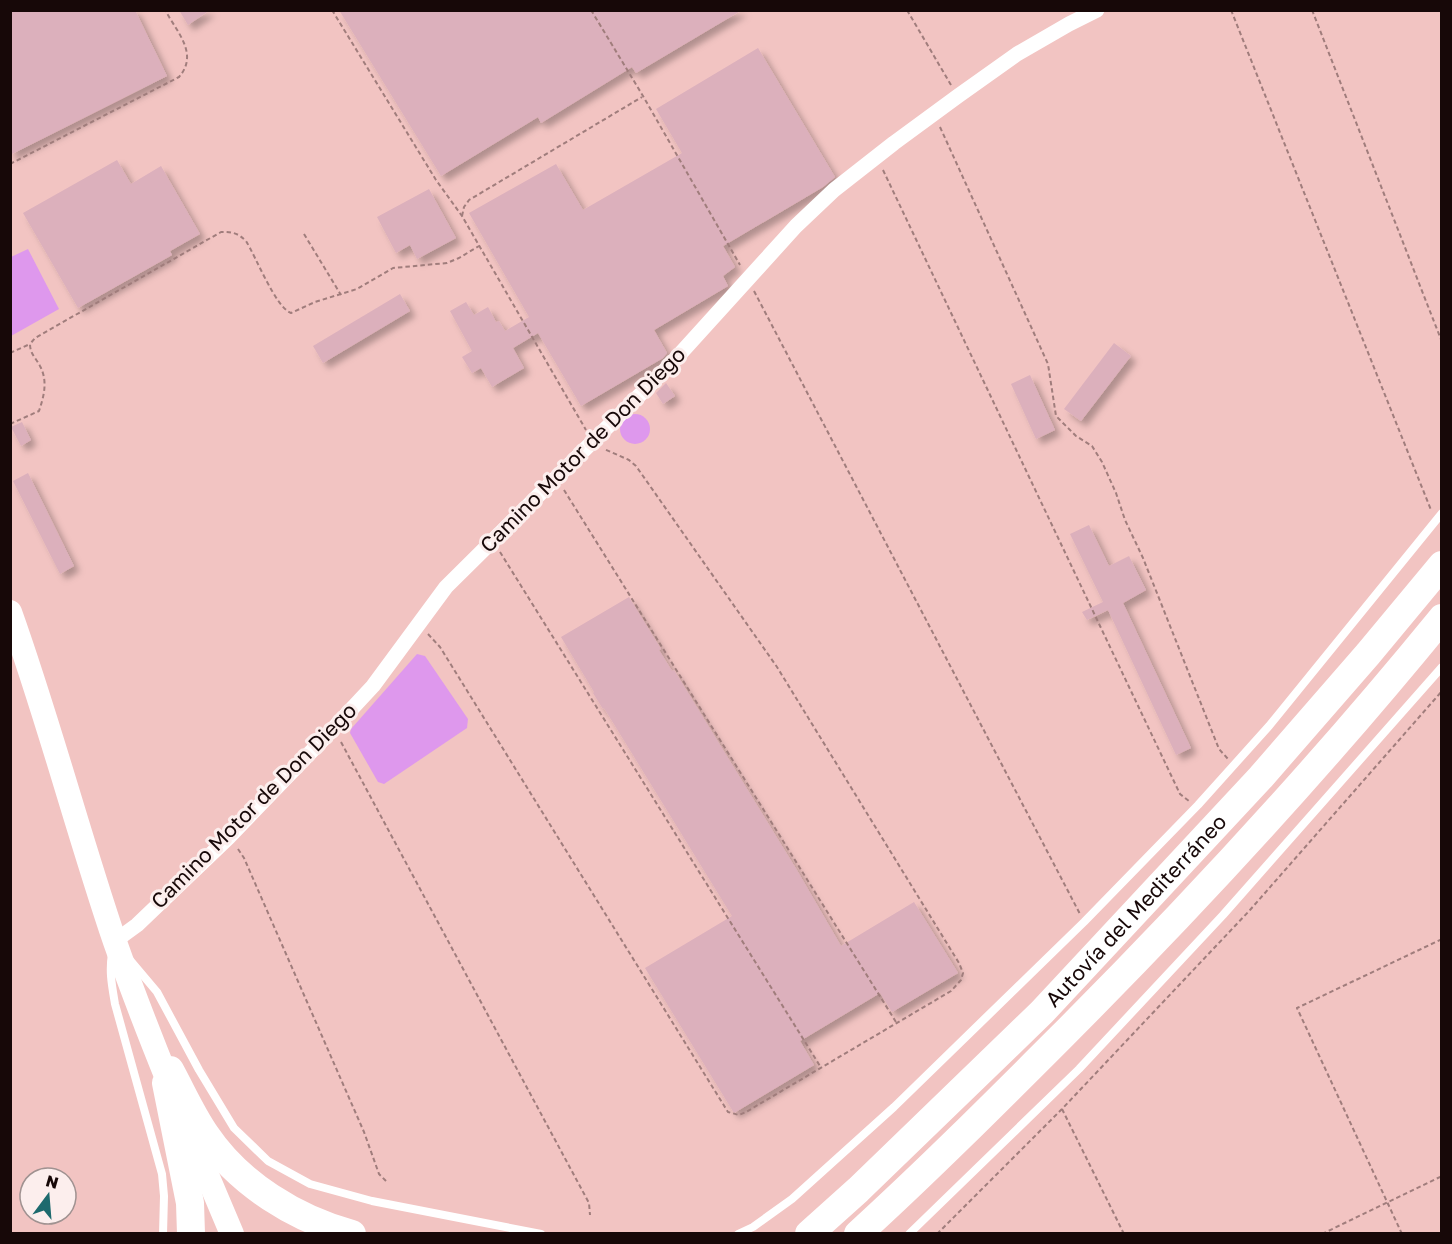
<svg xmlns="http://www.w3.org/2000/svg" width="1452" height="1244" font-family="'Golos Text',sans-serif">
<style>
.water{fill:#de98ed}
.building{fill:#dcb0bc;filter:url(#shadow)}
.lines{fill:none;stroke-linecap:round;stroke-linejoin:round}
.path{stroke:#a07d7c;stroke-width:2;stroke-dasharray:4.5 3;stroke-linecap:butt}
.lane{stroke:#fff;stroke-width:8}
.street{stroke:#fff;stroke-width:15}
.primary{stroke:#fff;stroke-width:24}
.highway{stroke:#fff;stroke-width:28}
.labels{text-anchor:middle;stroke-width:6;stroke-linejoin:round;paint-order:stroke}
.street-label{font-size:21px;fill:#170808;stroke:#fceeed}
</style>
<defs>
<filter id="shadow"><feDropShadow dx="5.5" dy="5.5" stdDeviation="3" flood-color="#0004"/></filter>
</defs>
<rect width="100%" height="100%" fill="#f2c4c2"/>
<g class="water">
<path d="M28 249 59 309 11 336V257Z"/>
<circle cx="635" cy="429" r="15"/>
<path d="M417 654 425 656 468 719 467 728 384 784 378 782 350 733 351 729Z"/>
</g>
<g class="building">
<path d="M10 10H135L167 76 10 155Z"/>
<path d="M179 10H210L188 25Z"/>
<path d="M339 10H742L636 73 632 67 541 123 538 117 441 176Z"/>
<path d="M758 48 835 177 823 187 723 246 735 267 723 276 728 286 654 330 667 353 663 358 581 406 538 333 513 348 524 368 492 387 481 368 472 373 462 357 472 351 450 311 466 302 474 315 488 307 496 322 499 321 505 331 529 317 469 213 556 164 583 210 682 153 656 109Z"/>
<path d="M117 160 131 184 161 166 200 234 170 251 172 255 78 308 23 213Z"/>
<path d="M429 189 456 238 417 259 410 245 396 253 377 217Z"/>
<path d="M400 294 410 311 323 363 313 346Z"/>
<path d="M1114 343 1131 356 1081 421 1064 409Z"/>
<path d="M1030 375 1055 430 1036 439 1011 384Z"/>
<path d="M666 383 675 396 663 404 656 393Z"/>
<path d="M22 422 31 440 21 446 11 427Z"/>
<path d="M28 473 74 566 60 574 13 481Z"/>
<path d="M1089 525 1109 566 1129 556 1146 590 1123 603 1191 748 1176 755 1108 610 1087 620 1082 612 1103 602 1070 534Z"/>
<path d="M629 597 661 649 659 650 672 671 674 670 798 872 841 946 914 902 958 973 892 1012 880 993 800 1041 814 1065 734 1113 645 968 732 916 604 708 603 709 593 693 594 692 561 637Z"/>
</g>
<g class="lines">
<g class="path">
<path d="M332 10 436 180 462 216 586 430"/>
<path d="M591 10 643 96 740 265"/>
<path d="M907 10 951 85"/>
<path d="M1231 10 1431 510"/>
<path d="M1312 10 1442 342"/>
<path d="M940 127 1048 364 1056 416 1076 436 1092 446 1102 462 1116 493 1125 520 1143 558 1219 749 1228 759"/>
<path d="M10 164 179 77C199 54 177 32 165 10"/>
<path d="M883 170 1180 794 1189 801"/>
<path d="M462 216 464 207 469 200 642 97"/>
<path d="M304 234 341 295"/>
<path d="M754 291 1080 914"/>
<path d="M10 353 30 344"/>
<path d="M10 424 39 411C44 396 48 381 40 366 36 358 30 354 30 344L35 338 221 232C233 232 238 233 246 241 256 257 276 308 291 313L315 302 357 289 393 268 447 263 459 258 479 246"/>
<path d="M564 490 896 1022"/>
<path d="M500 552 820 1066"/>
<path d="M428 634 440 647 728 1112 739 1115 746 1112 951 991 961 980 963 973 959 963 777 667 636 466 629 460 604 449"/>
<path d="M341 742 589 1203 590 1215"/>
<path d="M238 849 244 858 364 1132 379 1174 386 1181"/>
<path d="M1062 1109 1124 1234"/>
<path d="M937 1234 1062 1109 1250 910 1442 691"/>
<path d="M1322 1234 1442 1176"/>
<path d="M1402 1234 1297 1008 1442 939"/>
</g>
<g class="lane">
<path d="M112 954C109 972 112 986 115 1004L162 1174 164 1196 163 1234"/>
<path d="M130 960 157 992 199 1070 234 1128 268 1161 310 1184 372 1201 541 1234"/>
<path d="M738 1234 753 1227 792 1199 894 1107 1084 922 1198 805 1269 726 1442 513"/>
<path d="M909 1234 1079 1069 1223 915 1442 667"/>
</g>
<path class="street" d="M115 941 137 925 229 837 333 729 373 686 446 587 670 365 796 226 834 190 894 143 958 96 1017 54 1069 24 1097 10"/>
<path class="primary" d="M10 612C49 721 78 833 115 942 150 1041 191 1137 232 1234"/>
<g class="highway">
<path d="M170 1070C182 1092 192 1115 206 1135 239 1184 296 1219 352 1234"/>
<path d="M166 1083 190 1203 191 1234"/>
<path id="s1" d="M809 1234 858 1190 1042 1012 1261 777 1368 654 1442 565"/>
<path d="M858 1234C928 1170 994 1104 1060 1038 1194 904 1322 765 1442 618"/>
</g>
</g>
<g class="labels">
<g class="street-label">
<text transform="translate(583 450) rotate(-45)" y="7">Camino Motor de Don Diego</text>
<text transform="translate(254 806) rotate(-45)" y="7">Camino Motor de Don Diego</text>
<text dy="7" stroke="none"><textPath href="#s1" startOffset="460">Autovía del Mediterráneo</textPath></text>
</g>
</g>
<rect width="1452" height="1244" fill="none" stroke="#170808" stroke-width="24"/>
<g transform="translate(48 1196) rotate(16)"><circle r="28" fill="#fceeed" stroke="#a09291" stroke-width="1.5"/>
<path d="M0-4.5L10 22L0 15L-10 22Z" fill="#1d6a6e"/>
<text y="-9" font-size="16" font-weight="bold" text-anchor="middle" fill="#170808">N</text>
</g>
</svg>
